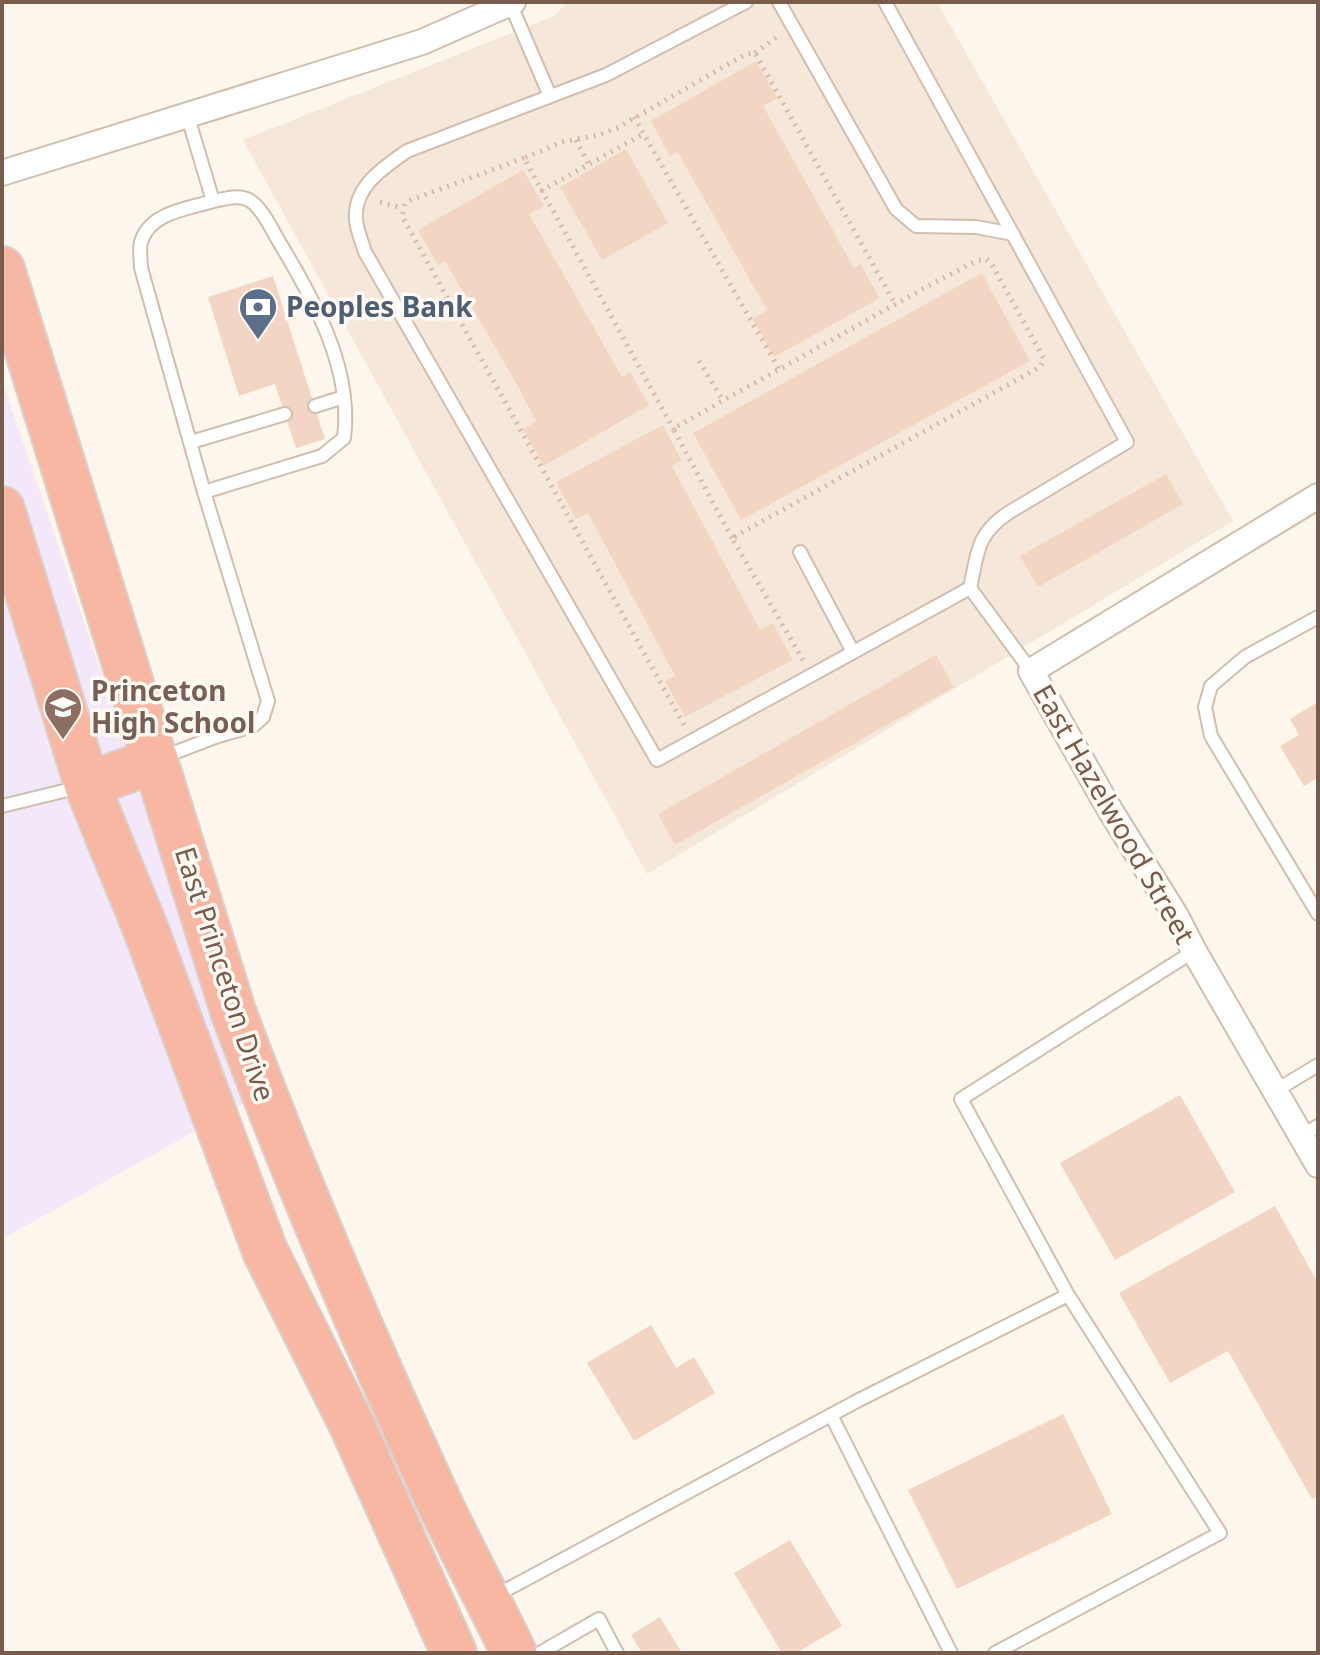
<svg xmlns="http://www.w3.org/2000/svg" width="1320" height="1655" font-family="'Noto Sans',sans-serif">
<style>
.residential{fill:#f5e8da}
.education{fill:#f3e8fa}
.building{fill:#f3d5c3}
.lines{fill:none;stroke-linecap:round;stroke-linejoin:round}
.lane-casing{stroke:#d1beb0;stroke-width:16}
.street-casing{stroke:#d1beb0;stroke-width:28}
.highway-casing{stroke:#dad1cd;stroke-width:48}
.path{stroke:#d9b8a5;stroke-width:5;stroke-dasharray:2 6;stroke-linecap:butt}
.lane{stroke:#fff;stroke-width:12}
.street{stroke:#fff;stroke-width:24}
.highway{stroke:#f7b7a3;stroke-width:44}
.labels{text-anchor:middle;stroke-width:7;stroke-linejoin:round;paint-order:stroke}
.service-label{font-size:28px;font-weight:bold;fill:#4e5e75;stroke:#fffaf3;text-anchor:start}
.education-label{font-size:28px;font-weight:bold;fill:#785e54;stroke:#fffaf3;text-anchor:start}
.street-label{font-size:28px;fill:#7a5c4d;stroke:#fffaf3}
</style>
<rect width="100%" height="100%" fill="#fdf6ec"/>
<path class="residential" d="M568 2H937L1233 521 647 874 243 140 554 16Z"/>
<path class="education" d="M2 380 247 1102 2 1239Z"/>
<g class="building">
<path d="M756 61 777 98 763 106 854 268 860 264 880 298 774 357 753 319 767 310 677 151 670 156 651 121Z"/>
<path d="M626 149 668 223 602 260 560 187Z"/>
<path d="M523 170 544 206 529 214 622 377 630 372 649 405 544 466 523 429 536 421 515 381 445 261 438 265 418 230Z"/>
<path d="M982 273 1030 361 741 520 693 433Z"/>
<path d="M273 276 325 439 296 448 275 384 239 396 208 297Z"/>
<path d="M663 425 682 461 672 466 760 630 773 623 793 660 685 717 665 681 675 676 588 513 576 519 556 482Z"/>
<path d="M1166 474 1183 504 1038 587 1020 556Z"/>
<path d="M936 655 954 687 675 845 658 814Z"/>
<path d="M1318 702V777L1304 786 1280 746 1299 735 1290 719Z"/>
<path d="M1180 1095 1235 1192 1115 1260 1060 1163Z"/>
<path d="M1275 1206 1318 1283V1496L1312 1499 1228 1351 1170 1383 1119 1293Z"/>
<path d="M651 1325 676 1368 694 1357 715 1393 634 1441 587 1363Z"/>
<path d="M1063 1414 1112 1514 957 1589 908 1490Z"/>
<path d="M790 1540 842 1626 796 1653H782L734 1573Z"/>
<path d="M660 1617 682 1653H642L631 1635Z"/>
</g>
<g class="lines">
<defs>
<g id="lane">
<path d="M746 2 606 75 407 151C383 168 353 187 356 220 357 231 362 242 365 252L657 760 970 588"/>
<path d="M779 2 896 209 916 226 976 227 1013 234"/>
<path d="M885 2 1127 442 1008 513C976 535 978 552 970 588L1031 671"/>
<path d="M510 3 550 96"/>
<path d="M315 406 344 397"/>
<path d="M191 442 285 414"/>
<path d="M204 492 322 456 344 438C353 368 313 298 278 240 271 228 262 208 249 200 238 194 225 199 213 201"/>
<path d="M800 552 853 652"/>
<path d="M1318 617 1245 657 1211 686 1205 707 1211 736 1318 914"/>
<path d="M163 757 218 736 253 726 263 717 268 701 204 492 141 268C141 261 139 249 141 242 150 212 188 209 213 201L187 114"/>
<path d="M2 806 80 787"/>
<path d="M1275 1091 1318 1065"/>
<path d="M1301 1136 1318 1126"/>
<path d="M831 1415 951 1653"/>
<path d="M495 1596 857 1401 1068 1295 961 1099 1194 951"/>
<path d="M540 1653 599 1619 617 1653"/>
<path d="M995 1653 1220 1533 1068 1295"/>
</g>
<g id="street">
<path d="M2 173 422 42 513 2"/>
<path d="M1318 496 1031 671 1110 810 1176 916 1194 951 1318 1165"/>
</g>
<g id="highway">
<path d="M2 269 233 1011C293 1173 361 1332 433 1489 458 1544 488 1598 514 1653"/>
<path d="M2 509 87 785 146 930 265 1251 350 1421 454 1653"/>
<path d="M87 785 156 760"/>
</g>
</defs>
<use href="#lane" class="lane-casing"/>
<use href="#street" class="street-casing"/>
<use href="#highway" class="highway-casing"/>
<g class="path">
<path d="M755 53 777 37"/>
<path d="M634 117 779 369"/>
<path d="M576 140 588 163"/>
<path d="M524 158 411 200 405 204 402 216 684 725"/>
<path d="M541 191 645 133"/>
<path d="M380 202 402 208"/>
<path d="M699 361 723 400"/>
<path d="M674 430 524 158 562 142 599 135 617 128 746 54 755 53 895 304"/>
<path d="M732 538 674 430 676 427 928 286 976 261 986 259 991 263 1044 359 1040 367 732 538 803 660"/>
</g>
<use href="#lane" class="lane"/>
<use href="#street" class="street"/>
<use href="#highway" class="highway"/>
</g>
<defs>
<symbol id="bank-pin" viewBox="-11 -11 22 30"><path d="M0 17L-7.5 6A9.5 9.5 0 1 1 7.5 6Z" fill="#5c6f8a" stroke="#fffaf3"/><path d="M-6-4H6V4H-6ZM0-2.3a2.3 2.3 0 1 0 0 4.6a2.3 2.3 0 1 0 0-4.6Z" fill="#fff"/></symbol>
<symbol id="school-pin" viewBox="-11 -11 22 30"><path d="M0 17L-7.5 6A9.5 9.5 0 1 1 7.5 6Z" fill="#8d6e63" stroke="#fffaf3"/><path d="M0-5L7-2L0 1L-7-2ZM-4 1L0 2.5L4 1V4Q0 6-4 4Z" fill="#fff"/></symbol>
</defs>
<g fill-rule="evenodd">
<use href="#bank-pin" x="236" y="285" width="44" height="60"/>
<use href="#school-pin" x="41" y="685" width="44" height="60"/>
</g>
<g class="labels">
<g class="service-label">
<text x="286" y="317">Peoples Bank</text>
</g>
<g class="education-label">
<text x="91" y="701">Princeton<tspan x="91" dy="32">High School</tspan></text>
</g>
<g class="street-label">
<text transform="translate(1114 814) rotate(60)" y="10">East Hazelwood Street</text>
<text transform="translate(225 974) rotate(72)" y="10">East Princeton Drive</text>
</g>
</g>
<rect width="1320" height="1655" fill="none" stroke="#7a5c4d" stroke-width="8"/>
</svg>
